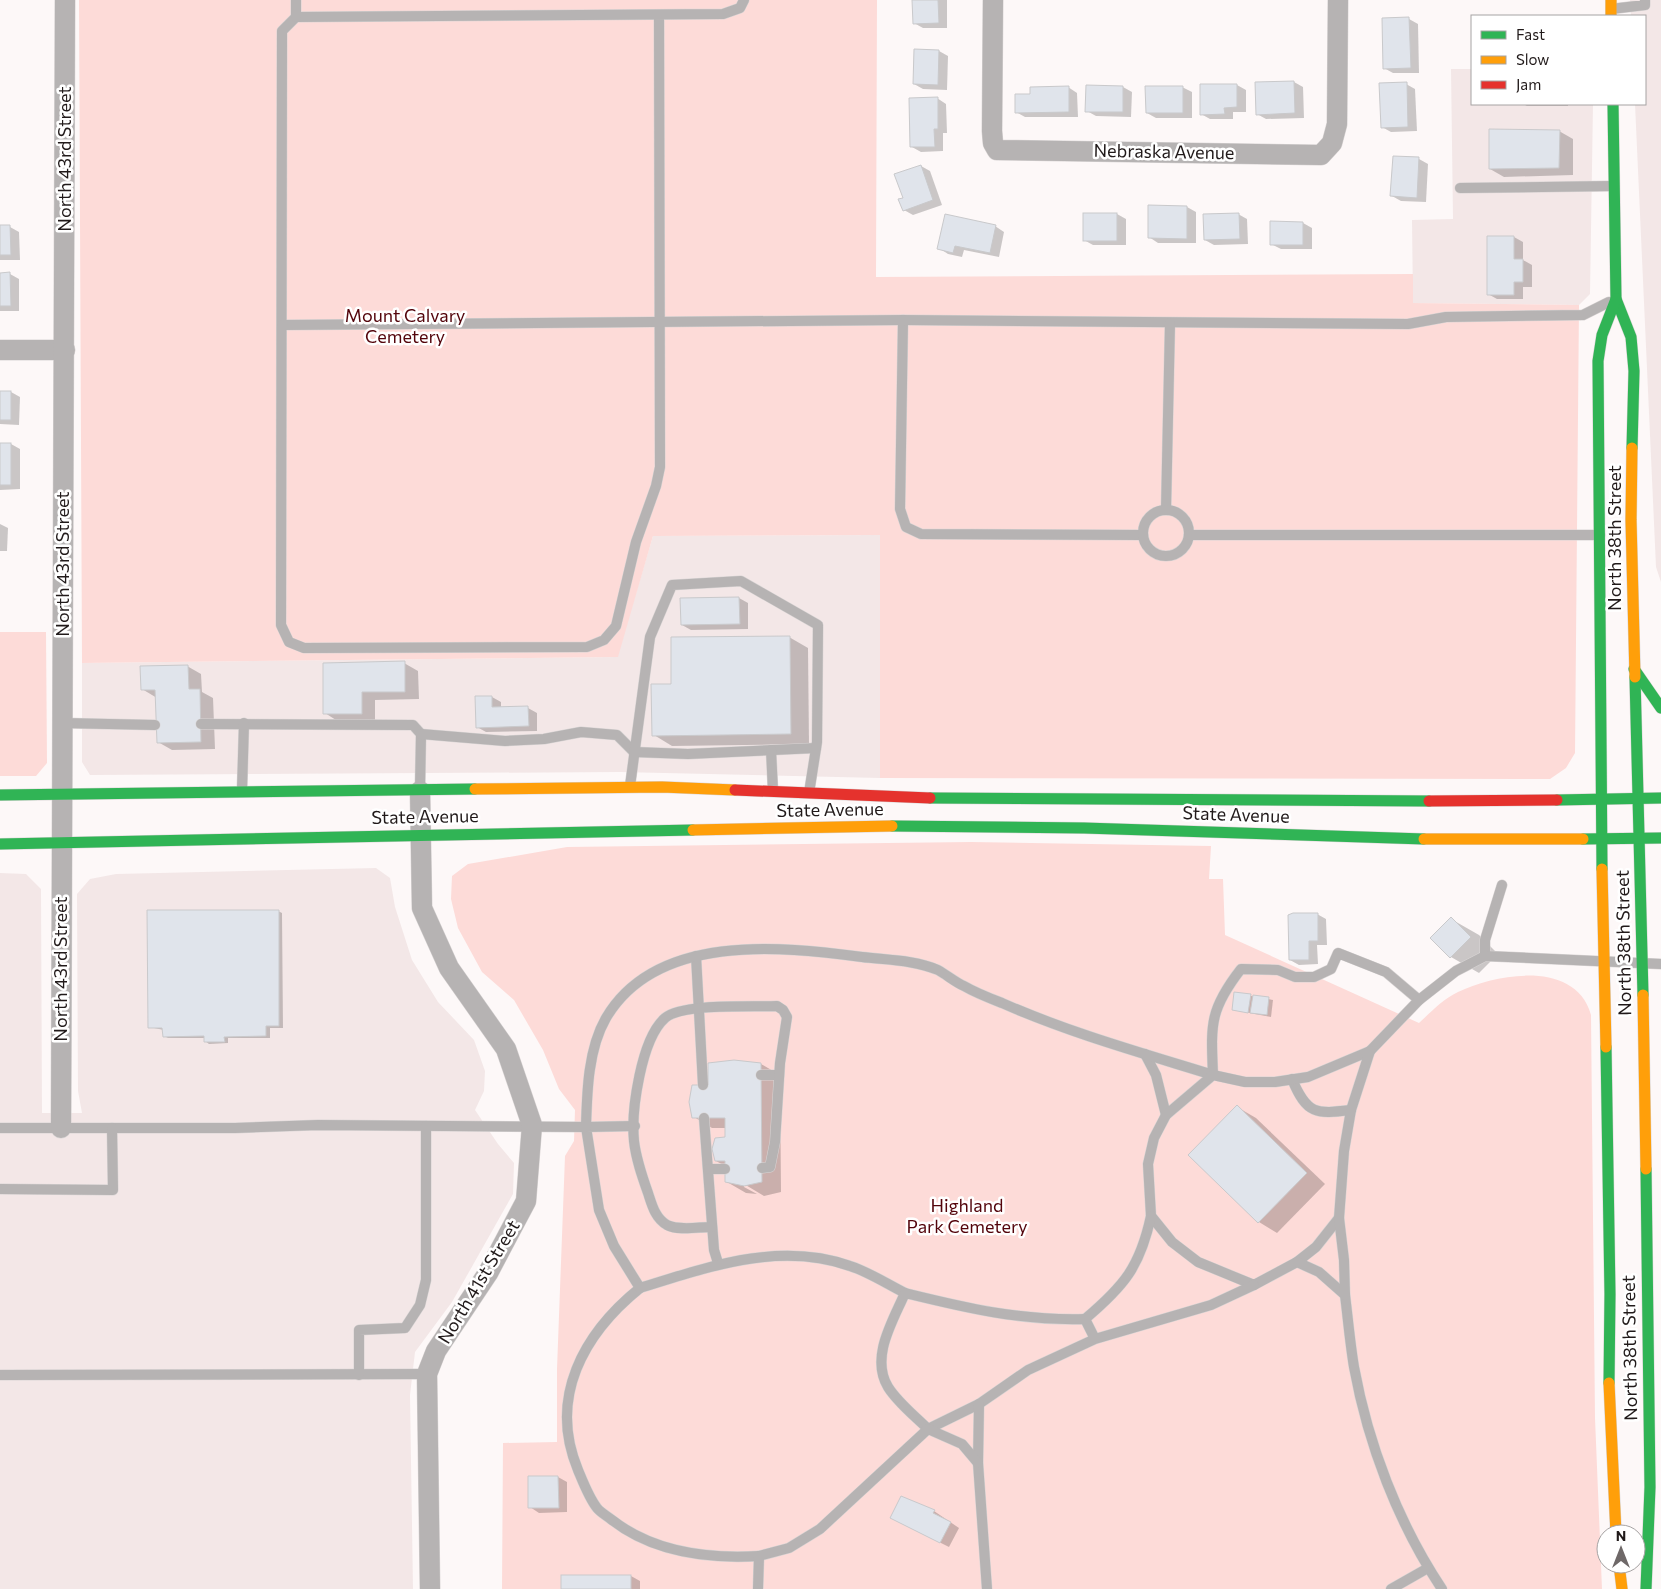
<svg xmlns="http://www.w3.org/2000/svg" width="1661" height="1589" font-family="Commissioner,sans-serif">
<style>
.built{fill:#f3e7e7}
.green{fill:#fddbd8}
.shadow{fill:#0003}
.building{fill:#e0e4eb;stroke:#c9c9cb}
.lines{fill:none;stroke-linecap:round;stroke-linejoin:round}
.lane-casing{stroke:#d9d5d5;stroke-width:11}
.street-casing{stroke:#d9d5d5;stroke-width:21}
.fast-casing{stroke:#d9d5d5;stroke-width:12}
.slow-casing{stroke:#d9d5d5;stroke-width:12}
.jam-casing{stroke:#d9d5d5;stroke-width:12}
.lane{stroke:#b6b3b3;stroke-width:10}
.street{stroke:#b6b3b3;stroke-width:20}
.fast{stroke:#30b455;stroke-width:11}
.slow{stroke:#ff9f0a;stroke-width:11}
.jam{stroke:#e5322d;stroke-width:11}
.labels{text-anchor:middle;stroke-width:5;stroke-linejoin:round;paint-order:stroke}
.street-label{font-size:18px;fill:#211a1a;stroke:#fff}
.park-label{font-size:18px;fill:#53040b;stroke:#fff}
</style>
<rect width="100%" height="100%" fill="#fdf8f8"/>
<g class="built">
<path d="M1630 0H1661V582L1656 567 1635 104H1645V16H1631Z"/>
<path d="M1451 69H1472V104H1593L1590 294 1579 305 1413 303 1412 220 1453 219Z"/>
<path d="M881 535 880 778 620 772 90 775 82 762V663L617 657 653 536Z"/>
<path d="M376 868 390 878 395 907 412 960 438 1002 474 1040 485 1071 484 1091 475 1110 498 1144 514 1163 513 1194 452 1302 415 1352 410 1395 413 1589H0V873L26 874 41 889 42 1113H82L78 1091 77 894 90 879 116 874Z"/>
</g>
<g class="green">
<path d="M79 0H877L876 277 1413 274V303L1579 305 1575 753 1566 768 1550 779 880 778V535L653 536 618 657 82 663Z"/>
<path d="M0 632H46L47 763 36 776H0Z"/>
<path d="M971 842 1211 846 1209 879H1223L1225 935 1419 1023C1431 1012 1443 999 1458 992 1497 973 1576 960 1591 1015L1595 1418 1602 1589H502L503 1443 557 1442V1369L565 1156 574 1141 575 1110 559 1089 543 1050 514 1000 482 972 458 928 451 899 452 876 468 864 567 847Z"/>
</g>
<g class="shadow">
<path d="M914 0H947V28H923L914 23Z"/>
<path d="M1383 19H1409L1418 24 1419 73H1393L1384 68Z"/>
<path d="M939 51 948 56 947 90 923 89 914 84Z"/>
<path d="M1294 82 1303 87 1304 118 1266 119 1257 114Z"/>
<path d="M1406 84 1415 89 1417 131 1391 132 1382 127Z"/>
<path d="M1237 85 1246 90V112H1233V119H1210L1201 114Z"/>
<path d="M1068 87 1077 93 1078 117H1025L1016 112 1031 95Z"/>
<path d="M1123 87 1132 92 1131 117 1096 116 1087 111Z"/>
<path d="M1182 87 1192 92V118H1156L1147 113Z"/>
<path d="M937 98 946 104 947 133H943V151L921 152 912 147Z"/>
<path d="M1523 104H1568V106H1527Z"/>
<path d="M1559 131 1573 139V175L1504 177 1490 169Z"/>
<path d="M1394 157 1419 159 1428 164 1426 202 1401 201 1392 196Z"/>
<path d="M921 166 930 171 942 205 913 215 904 210V199Z"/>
<path d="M1187 207 1196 212V243H1158L1149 237Z"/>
<path d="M1117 214 1126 219V245H1093L1084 240Z"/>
<path d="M1238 214 1247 219 1248 244 1214 245 1205 240Z"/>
<path d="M1303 223 1312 228V249H1281L1271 244Z"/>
<path d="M995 226 1004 232 999 257 964 250 962 257 948 254 939 248Z"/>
<path d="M0 227H10L19 232 20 260H0Z"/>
<path d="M1514 237 1523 242V260L1532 265V287H1523V299H1497L1488 294Z"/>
<path d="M0 274H10L19 279V311H0Z"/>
<path d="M0 392H11L20 397 19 425 0 424Z"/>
<path d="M0 444H11L20 449V489L0 490Z"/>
<path d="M0 524 8 528 7 551H0Z"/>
<path d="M739 598 748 603V629L691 630 682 625Z"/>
<path d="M789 637 808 648 809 744 672 746 654 735 672 685Z"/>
<path d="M404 663 418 671 419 699 375 700V721L339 722 325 713Z"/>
<path d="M187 666 201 674 202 692 213 698 215 749 172 750 158 742 157 698 142 689Z"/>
<path d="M492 697 501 702V708H528L537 713V731L486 732 477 727Z"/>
<path d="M278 911 282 913 283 1028H270V1038H228V1043L209 1044 205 1041V1038H168L164 1036V1030L149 1027Z"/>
<path d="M1317 914 1326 919 1327 945H1317L1318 964 1299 965 1290 960Z"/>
<path d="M1451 919 1479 935 1498 954 1479 973 1451 957 1432 938Z"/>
<path d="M1235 993 1273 1000 1271 1017 1233 1010Z"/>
<path d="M761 1064 780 1075 781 1192 764 1196 744 1184V1187L757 1194 746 1193 727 1182V1167L716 1161 726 1139V1128H712L694 1117 709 1087Z"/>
<path d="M1237 1107 1256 1118 1325 1184 1277 1233 1259 1222Z"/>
<path d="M529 1477H558L567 1482V1512L539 1513 530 1507Z"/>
<path d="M934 1511 959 1528 949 1547 901 1523Z"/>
<path d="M631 1576 640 1581V1589H562Z"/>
</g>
<g class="building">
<path d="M912 0H938L939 23 913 24Z"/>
<path d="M1409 17 1411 68 1383 69 1382 18Z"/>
<path d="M914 49 939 50 938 85 913 84Z"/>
<path d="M1294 81 1295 113 1256 115 1255 82Z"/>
<path d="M1407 82 1408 127 1381 128 1379 83Z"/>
<path d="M1200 84H1237V107L1224 108 1225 114 1200 115Z"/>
<path d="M1086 85 1123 86V112H1085Z"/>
<path d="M1069 86V112L1015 113V94H1030V87Z"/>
<path d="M1145 86H1183V113H1146Z"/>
<path d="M938 97V129H934L935 147H910L909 98Z"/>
<path d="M1489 129 1560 130 1559 168 1489 169Z"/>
<path d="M1393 156 1419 157 1417 198 1390 196Z"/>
<path d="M921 165 933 200 903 211 898 199 903 198 894 174Z"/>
<path d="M1148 205 1187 206V239L1148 238Z"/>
<rect x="1083" y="213" width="34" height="28"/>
<path d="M1239 213 1240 239 1204 240 1203 214Z"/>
<path d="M945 214 996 225 990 253 955 246 953 253 937 249Z"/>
<path d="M1270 221 1303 222V245H1270Z"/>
<path d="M0 225H10L11 255H0Z"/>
<path d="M1487 236H1514V259H1523V282H1514V295H1487Z"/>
<path d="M10 272 11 306H0V273Z"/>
<rect x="0" y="391" width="11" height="29"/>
<rect x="0" y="443" width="11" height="42"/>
<path d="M739 597 740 624 681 625 680 598Z"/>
<path d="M790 636 791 734 652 736 651 684H671V637Z"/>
<path d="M405 661V692H362V714H323V663Z"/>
<path d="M188 665 189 689H200L201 742 157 743 155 690H141L140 666Z"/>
<path d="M475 696H492V707L528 706 529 726 476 728Z"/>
<path d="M147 910H279V1026H266V1036L224 1037 225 1042H204V1036L163 1037 162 1028H148Z"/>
<path d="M1293 913H1318V941H1309V960H1289L1288 915Z"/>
<path d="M1451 917 1471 937 1450 958 1430 938Z"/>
<path d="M1234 992 1251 994 1248 1013 1232 1010Z"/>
<path d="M1253 995 1269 997 1267 1015 1250 1013Z"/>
<path d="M734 1060 761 1063 762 1182 744 1186 725 1182V1161H715L712 1149 715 1138 725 1137V1118H692L689 1102 692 1085H708V1063Z"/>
<path d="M1237 1105 1307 1173 1258 1223 1188 1155Z"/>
<path d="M528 1476H558L559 1508H528Z"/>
<path d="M901 1496 935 1510 933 1513 951 1522 940 1543 890 1518Z"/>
<rect x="561" y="1575" width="70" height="14"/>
</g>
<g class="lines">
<defs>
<g id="lane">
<path d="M1611 9 1645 5V0"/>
<path d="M659 15 660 467 656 486 636 542 616 626 604 640 587 647 304 648 289 642 281 625 282 31 296 17 723 14 740 8 744 0"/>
<path d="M296 17V0"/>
<path d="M1460 188 1613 186"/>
<path d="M903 320 900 509 906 527 921 534 1143 535"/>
<path d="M282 325 903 320 1408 324 1446 317 1583 315 1609 302"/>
<path d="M1166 510 1170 323"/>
<circle cx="1166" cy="533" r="23"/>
<path d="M1189 535H1600"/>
<path d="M62 723 155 725"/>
<path d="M201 724 413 725 421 734 420 789"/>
<path d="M421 734 505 741 544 739 581 732 617 735 634 752 688 754 816 748"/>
<path d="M771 750 773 791"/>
<path d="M630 786 650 637 672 585 741 581 818 625 817 742 809 793"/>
<path d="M242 790 244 723"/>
<path d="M696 956 703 1085"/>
<path d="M1485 956V940L1502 885"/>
<path d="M1145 1054 1156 1075 1166 1115"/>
<path d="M761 1075H779"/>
<path d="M1292 1079C1307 1115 1316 1114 1351 1110"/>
<path d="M704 1118 714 1250 718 1263"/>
<path d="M635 1126 586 1127 599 1210 614 1246 640 1288C583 1334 548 1398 578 1470 583 1482 589 1498 597 1508 600 1512 607 1516 612 1520 653 1552 708 1559 759 1556"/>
<path d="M0 1128H235L318 1125 586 1127C587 1092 588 1049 606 1018 656 933 780 946 862 957 887 960 915 960 938 970 947 975 955 982 964 986 976 993 989 998 1002 1003 1070 1033 1142 1053 1213 1075 1211 1025 1209 1010 1241 969L1278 970 1295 977H1314L1331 969 1338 953 1386 972 1419 1000"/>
<path d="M709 1169H725"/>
<path d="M0 1189 113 1190 112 1128"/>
<path d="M1339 1218 1316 1247 1297 1262 1254 1285 1198 1262 1172 1242 1151 1216 1148 1164 1154 1138 1166 1115 1213 1075 1245 1082H1275L1308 1077 1370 1051 1419 1000 1456 971 1485 956 1661 964"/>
<path d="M712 1227C699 1227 678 1231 667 1225 655 1218 652 1205 648 1193 642 1176 636 1159 634 1141 631 1111 641 1039 665 1018 682 1003 752 1007 777 1006L783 1010 787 1017 780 1063 775 1142 770 1167 762 1168"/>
<path d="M1297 1262 1319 1272 1345 1295C1348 1319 1350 1343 1354 1367 1368 1444 1398 1523 1442 1589"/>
<path d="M640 1288C708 1267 779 1241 850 1266 869 1272 887 1284 905 1293"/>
<path d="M1345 1295 1344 1260 1339 1218 1344 1151 1351 1110 1370 1051"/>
<path d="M1085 1319C1124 1286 1140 1267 1151 1216"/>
<path d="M1095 1339 1028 1370 979 1404 928 1429C915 1416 898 1403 888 1387 870 1357 893 1321 905 1293 966 1308 1021 1321 1085 1319L1095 1339 1211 1305 1254 1285"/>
<path d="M0 1375 427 1374"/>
<path d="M359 1375V1330L405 1328 420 1305 426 1280V1126"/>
<path d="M979 1404 978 1463 987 1589"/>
<path d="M758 1589 759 1556 789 1548 820 1529 928 1429 962 1444 978 1463"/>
<path d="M1391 1589 1428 1568"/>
</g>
<g id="street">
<path d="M993 0 992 131 993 143 997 150 1321 155 1332 143 1337 124 1338 0"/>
<path d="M0 350H65"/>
<path d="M420 791 422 908 449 968 506 1049 532 1125 526 1201 488 1273 436 1351 427 1374 430 1589"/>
<path d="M61 1128 65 0"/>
</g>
<g id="fast">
<path d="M1613 104 1616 299 1631 337 1634 371 1632 448"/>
<path d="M1634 669 1661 708"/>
<path d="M1635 677 1643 995"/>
<path d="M0 795 475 789"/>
<path d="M930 798 1429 801"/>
<path d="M1557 800 1661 798"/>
<path d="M892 826 1084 828 1424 839"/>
<path d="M1583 839 1661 838"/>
<path d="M0 844 693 830"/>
<path d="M1602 869 1598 361 1602 335 1616 299"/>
<path d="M1606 1047 1610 1294 1609 1383"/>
<path d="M1646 1169 1650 1487 1646 1589"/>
</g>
<g id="slow">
<path d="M1611 0V16"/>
<path d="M1632 448 1631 520 1635 677"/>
<path d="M475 789 662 787 735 790"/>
<path d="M693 830 892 826"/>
<path d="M1424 839H1583"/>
<path d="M1602 869 1606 1047"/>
<path d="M1643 995 1646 1169"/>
<path d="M1609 1383 1616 1534"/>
<path d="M1619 1564 1622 1589"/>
</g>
<g id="jam">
<path d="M735 790 930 798"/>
<path d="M1429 801 1557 800"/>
</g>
</defs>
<use href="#lane" class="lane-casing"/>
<use href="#street" class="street-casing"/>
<use href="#fast" class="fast-casing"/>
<use href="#slow" class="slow-casing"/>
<use href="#jam" class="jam-casing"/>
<use href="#lane" class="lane"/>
<use href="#street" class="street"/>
<use href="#fast" class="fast"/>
<use href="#slow" class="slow"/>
<use href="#jam" class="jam"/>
</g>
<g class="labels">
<g class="street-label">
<text transform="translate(1164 152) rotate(1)" y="6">Nebraska Avenue</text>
<text transform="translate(65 159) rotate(-90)" y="6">North 43rd Street</text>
<text transform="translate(1615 538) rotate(-90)" y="6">North 38th Street</text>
<text transform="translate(63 564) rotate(-90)" y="6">North 43rd Street</text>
<text transform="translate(830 810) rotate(-1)" y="6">State Avenue</text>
<text transform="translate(1236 815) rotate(2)" y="6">State Avenue</text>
<text transform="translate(425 817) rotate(-1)" y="6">State Avenue</text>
<text transform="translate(1624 943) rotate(-91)" y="6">North 38th Street</text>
<text transform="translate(61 969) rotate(-90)" y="6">North 43rd Street</text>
<text transform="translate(479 1282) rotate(-59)" y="6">North 41st Street</text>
<text transform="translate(1630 1348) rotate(-91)" y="6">North 38th Street</text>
</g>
<g class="park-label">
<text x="405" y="322">Mount Calvary<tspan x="405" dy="21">Cemetery</tspan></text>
<text x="967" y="1212">Highland<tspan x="967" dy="21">Park Cemetery</tspan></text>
</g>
</g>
<rect x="1471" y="15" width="175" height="90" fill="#ffffff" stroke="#a6a3a3"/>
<rect x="1481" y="31" width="25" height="8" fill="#30b455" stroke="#a6a3a3"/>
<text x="1516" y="40" font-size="15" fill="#211a1a">Fast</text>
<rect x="1481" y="56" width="25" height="8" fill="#ff9f0a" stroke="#a6a3a3"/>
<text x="1516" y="65" font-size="15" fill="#211a1a">Slow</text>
<rect x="1481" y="81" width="25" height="8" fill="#e5322d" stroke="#a6a3a3"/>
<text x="1516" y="90" font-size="15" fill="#211a1a">Jam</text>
<g transform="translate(1621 1549)"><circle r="24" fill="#ffffff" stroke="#a6a3a3"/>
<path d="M0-4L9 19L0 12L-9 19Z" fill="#6e6868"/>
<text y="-8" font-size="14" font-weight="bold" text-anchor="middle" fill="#211a1a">N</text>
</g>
</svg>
